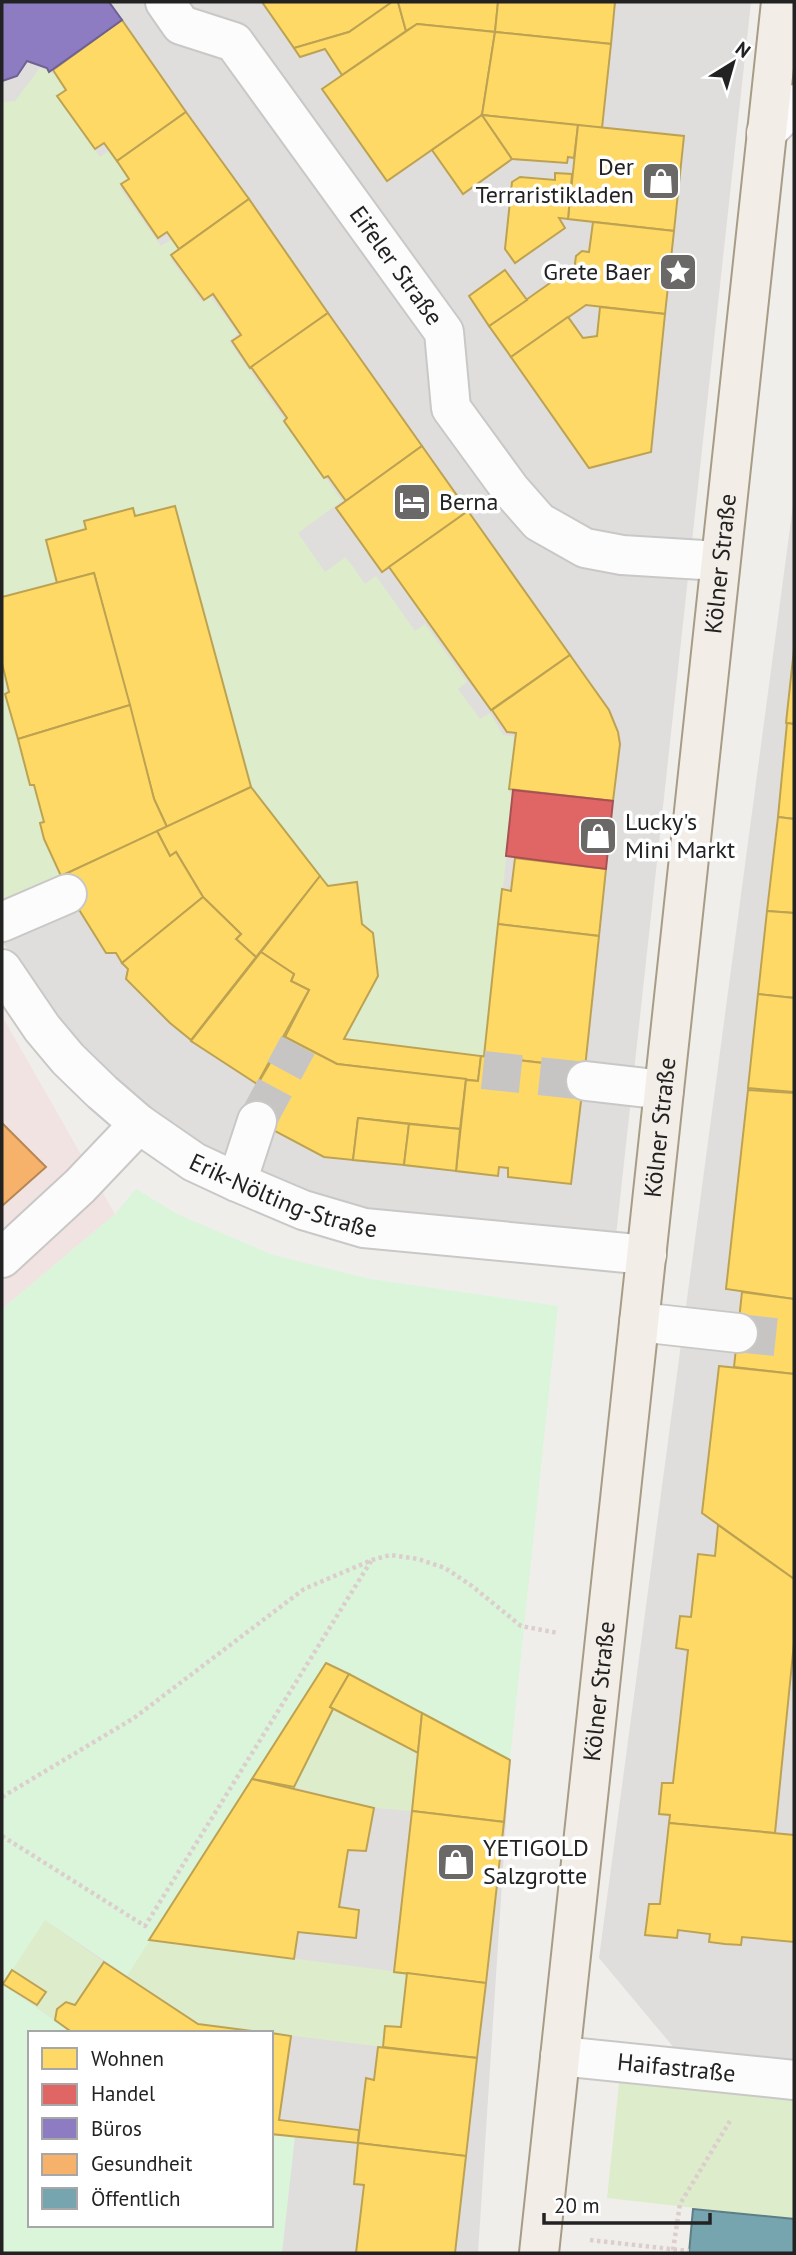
<svg xmlns="http://www.w3.org/2000/svg" width="796" height="2255" font-family="'PT Sans',sans-serif">
<style>
.residential{fill:#dfdedc}
.commercial{fill:#f1e3e1}
.grass{fill:#ddeccb}
.park{fill:#daf5da}
.homes{fill:#ffd966;stroke:#bda252;stroke-width:2}
.shops{fill:#e06666;stroke:#a75252;stroke-width:2}
.offices{fill:#8e7cc3;stroke:#6e6193;stroke-width:2}
.health{fill:#f6b26b;stroke:#b68755;stroke-width:2}
.public{fill:#76a5af;stroke:#5d7e85;stroke-width:2}
.lines{fill:none;stroke-linecap:round;stroke-linejoin:round}
.minor-tunnel{stroke:#c7c5c3;stroke-width:38;stroke-dasharray:38 19;stroke-linecap:butt}
.minor-casing{stroke:#c9c8c7;stroke-width:42}
.major-casing{stroke:#a79c86;stroke-width:42}
.path{stroke:#dccecd;stroke-width:4.5;stroke-dasharray:3.5 3.5;stroke-linecap:butt}
.minor{stroke:#fdfcfc;stroke-width:38}
.major{stroke:#f3ede7;stroke-width:38}
.labels{text-anchor:middle;stroke-width:7;stroke-linejoin:round;paint-order:stroke}
.poi-label{font-size:24px;fill:#222;stroke:#fff;text-anchor:start}
.street-label{font-size:24px;fill:#222;stroke:#fff}
</style>
<rect width="100%" height="100%" fill="#f0eeeb"/>
<g class="residential">
<path d="M2 2H751L616 1236 350 1213 201 1153 77 1047 2 942Z"/>
<path d="M794 498V2062L675 2049 599 1958Z"/>
<path d="M326 1663 510 1760 478 2253H276L271 2142V2033H69L3 1984 45 1920 127 1976Z"/>
</g>
<path class="commercial" d="M2 1016 115 1214 2 1309Z"/>
<g class="grass">
<path d="M40 68C54 72 60 78 68 90L58 98 100 157 111 149 132 179 120 188 161 246 174 238 182 250 171 259 202 302 211 297 238 334 229 341 342 501 298 533 325 572 346 557 365 584 376 576 415 631 425 624 467 682 458 689 480 719 490 713 503 735 514 736 509 792 513 794 482 1084 346 1068 314 991 237 945 200 896 2 911V102L15 101Z"/>
<path d="M333 1709 418 1753 412 1811 374 1808 294 1787Z"/>
<path d="M45 1920 104 1962 75 2005 66 2002 59 2007 55 2020 3 1984Z"/>
<path d="M149 1940 407 1973 401 2027 386 2026 383 2047 198 2024 127 1976Z"/>
<path d="M620 2074 794 2093V2219L607 2198Z"/>
</g>
<path class="park" d="M136 1189 177 1214 273 1255 370 1279 558 1306 510 1760 326 1663 127 1976 45 1920 3 1984 73 2033H30V2225H271V2134L295 2136 282 2253H2V1309L115 1214Z"/>
<g class="homes">
<path d="M262 2H392L349 32 294 48Z"/>
<path d="M392 2H398L406 31 342 75 325 49 300 57 294 48 349 32Z"/>
<path d="M398 2H498L495 32 417 24 406 31Z"/>
<path d="M498 2H615L611 44 495 32Z"/>
<path d="M122 20 186 112 117 161 104 143 95 149 57 96 66 90 53 70Z"/>
<path d="M417 24 495 32 482 115 387 181 322 89Z"/>
<path d="M495 32 611 44 602 128 482 115Z"/>
<path d="M186 112 249 199 179 249 167 232 158 238 121 184 129 179 117 161Z"/>
<path d="M482 115 512 159 463 194 432 150Z"/>
<path d="M482 115 578 125 574 158 568 157 567 163 512 159Z"/>
<path d="M578 125 684 136 674 231 568 219Z"/>
<path d="M555 173 572 174 568 219 559 218 565 228 515 263 505 249 512 182 520 177 555 180Z"/>
<path d="M249 199 328 313 250 368 232 341 241 335 213 294 204 300 171 255Z"/>
<path d="M593 222 674 231 665 314 586 305 511 357 489 326 560 276 573 278 576 256 582 251 589 252Z"/>
<path d="M505 270 527 300 489 326 469 296Z"/>
<path d="M600 307 665 314 651 452 589 468 511 357 568 317 583 338 597 336Z"/>
<path d="M328 313 422 446 346 501 328 476 324 478 284 421 287 418 251 367Z"/>
<path d="M422 446 468 511 382 572 336 508Z"/>
<path d="M175 506 251 787 167 827 154 799 94 573 57 583 46 540 86 529 84 521 133 508 135 516Z"/>
<path d="M468 511 570 655 491 710 389 567Z"/>
<path d="M94 573 130 705 18 739 5 694 9 692 2 663V597Z"/>
<path d="M794 649V724L786 723Z"/>
<path d="M570 655 609 710 618 732 620 744 613 801 509 789 516 733 507 732 492 710Z"/>
<path d="M130 705 154 799 167 827 61 876 44 839 40 823 44 822 34 785H30L18 739Z"/>
<path d="M787 723 794 724V819L778 817Z"/>
<path d="M251 787 320 876 256 957 236 939 241 934 203 897 176 852 170 856 157 831Z"/>
<path d="M778 817 794 819V913L767 911Z"/>
<path d="M157 831 170 856 176 852 203 897 122 963 116 953H106L73 900 61 876Z"/>
<path d="M515 858 606 869 599 936 498 924 502 889 511 891Z"/>
<path d="M320 876 328 886 357 882 362 924 373 933 378 976 344 1039 481 1056 478 1081 337 1064 285 1037 309 990 291 981 294 974 261 952Z"/>
<path d="M203 897 241 934 236 939 256 957 191 1040 170 1023 126 979 128 969 122 963Z"/>
<path d="M767 911 794 913V998L758 994Z"/>
<path d="M498 924 599 936 585 1068 484 1056Z"/>
<path d="M261 952 294 974 291 981 309 990 257 1084 191 1041Z"/>
<path d="M758 994 794 998V1092L748 1088Z"/>
<path d="M285 1037 337 1064 466 1079 460 1129 358 1118 353 1160 324 1157 241 1113Z"/>
<path d="M481 1056 578 1067 582 1093 571 1184 508 1177V1168L499 1167 498 1176 456 1171 466 1080 478 1081Z"/>
<path d="M748 1090 794 1093V1299L726 1289Z"/>
<path d="M358 1118 409 1124 404 1165 353 1160Z"/>
<path d="M409 1124 460 1129 456 1171 404 1165Z"/>
<path d="M742 1292 794 1299V1374L734 1367Z"/>
<path d="M719 1366 794 1374V1579L702 1513Z"/>
<path d="M718 1525 794 1579V1643L775 1833 669 1823 670 1815 659 1814 662 1783H673L688 1650 676 1648 680 1616 691 1617 698 1554 715 1556Z"/>
<path d="M326 1663 349 1674 330 1707 333 1709 294 1787 252 1779Z"/>
<path d="M349 1674 422 1713 418 1753 330 1707Z"/>
<path d="M422 1713 510 1760 504 1822 412 1811Z"/>
<path d="M252 1779 374 1808 366 1851 348 1850 339 1907 359 1910 356 1938 298 1932 294 1959 149 1940Z"/>
<path d="M412 1811 504 1822 486 1983 394 1972Z"/>
<path d="M669 1823 794 1835V1942L742 1937 741 1945 725 1944 709 1942 710 1934 678 1930 677 1938 645 1935 649 1904H660Z"/>
<path d="M104 1962 198 2024 267 2033H73L55 2020 57 2009 66 2002 75 2005Z"/>
<path d="M12 1970 46 1992 37 2005 3 1984Z"/>
<path d="M407 1973 486 1983 477 2058 383 2047 385 2026 401 2027Z"/>
<path d="M271 2033 291 2036 279 2120 359 2130 358 2143 271 2134Z"/>
<path d="M378 2047 477 2058 466 2156 358 2143 366 2078 374 2080Z"/>
<path d="M358 2143 466 2156 455 2253H356L364 2185 354 2184Z"/>
</g>
<path class="shops" d="M513 790 613 801 606 869 506 856Z"/>
<path class="offices" d="M2 2H109L122 20 49 72 47 68 27 61 17 76 2 81Z"/>
<path class="health" d="M2 1123 46 1167 2 1206Z"/>
<path class="public" d="M693 2209 794 2219V2253H689Z"/>
<g class="lines">
<g class="minor-tunnel">
<path d="M483 1070 586 1081"/>
<path d="M257 1121 298 1045"/>
<path d="M738 1333 794 1339"/>
</g>
<defs>
<g id="minor">
<path id="s1" d="M165 2 181 25 234 42 444 332 451 408 510 489 539 522 585 548 622 555 719 561"/>
<path d="M766 133 794 104"/>
<path d="M2 922 67 894"/>
<path id="s2" d="M2 969 42 1028 68 1059 102 1092 139 1124 194 1162 237 1182 303 1210 364 1228 647 1255"/>
<path d="M586 1081 664 1090"/>
<path d="M237 1182 257 1121"/>
<path d="M2 1258 80 1186 139 1124"/>
<path d="M639 1322 738 1333"/>
<path id="s3" d="M560 2056 794 2080"/>
</g>
<g id="major">
<path id="s4" d="M539 2253 781 2"/>
</g>
</defs>
<use href="#minor" class="minor-casing"/>
<use href="#major" class="major-casing"/>
<g class="path">
<path d="M2 1797 134 1718 304 1589 372 1560 390 1555 418 1559 445 1568 472 1586 521 1626 558 1633"/>
<path d="M2 1836 145 1926 371 1561"/>
<path d="M590 2240 689 2251"/>
<path d="M673 2250 680 2204 730 2121"/>
</g>
<use href="#minor" class="minor"/>
<use href="#major" class="major"/>
</g>
<defs>
<symbol id="shop-square" viewBox="-11 -11 22 22"><rect x="-9" y="-9" width="18" height="18" rx="4" fill="#6a6968" stroke="#fff"/><path d="M-5-2.5h2.3a2.7 3.5 0 0 1 5.4 0H5L5.5 6h-11ZM-1.5-2.5h3a1.5 2.3 0 0 0-3 0Z" fill="#fff"/></symbol>
<symbol id="sight-square" viewBox="-11 -11 22 22"><rect x="-9" y="-9" width="18" height="18" rx="4" fill="#6a6968" stroke="#fff"/><path d="M0-6L1.8-2.2L6-1.7L2.9 1.2L3.7 5.4L0 3.3L-3.7 5.4L-2.9 1.2L-6-1.7L-1.8-2.2Z" fill="#fff"/></symbol>
<symbol id="hotel-square" viewBox="-11 -11 22 22"><rect x="-9" y="-9" width="18" height="18" rx="4" fill="#6a6968" stroke="#fff"/><path d="M-6-4.5h1.5V1H6V5H4.5V3h-9V5H-6ZM-4 0a1.8 1.8 0 1 1 3.6 0ZM.5 0V-2.5h3Q6-2.5 6 0Z" fill="#fff"/></symbol>
</defs>
<g fill-rule="evenodd">
<use href="#shop-square" x="639" y="159" width="44" height="44"/>
<use href="#sight-square" x="656" y="250" width="44" height="44"/>
<use href="#hotel-square" x="390" y="480" width="44" height="44"/>
<use href="#shop-square" x="576" y="814" width="44" height="44"/>
<use href="#shop-square" x="434" y="1840" width="44" height="44"/>
</g>
<g class="labels">
<g class="poi-label">
<text x="634" y="175" text-anchor="end">Der<tspan x="634" dy="28">Terraristikladen</tspan></text>
<text x="651" y="280" text-anchor="end">Grete Baer</text>
<text x="439" y="510">Berna</text>
<text x="625" y="830">Lucky's<tspan x="625" dy="28">Mini Markt</tspan></text>
<text x="483" y="1856">YETIGOLD<tspan x="483" dy="28">Salzgrotte</tspan></text>
</g>
<g class="street-label">
<text dy="8" stroke="none"><textPath href="#s1" startOffset="360">Eifeler Straße</textPath></text>
<text dy="8" stroke="none"><textPath href="#s4" startOffset="1699">Kölner Straße</textPath></text>
<text dy="8" stroke="none"><textPath href="#s4" startOffset="1132">Kölner Straße</textPath></text>
<text dy="8" stroke="none"><textPath href="#s2" startOffset="371">Erik-Nölting-Straße</textPath></text>
<text dy="8" stroke="none"><textPath href="#s4" startOffset="565">Kölner Straße</textPath></text>
<text dy="8" stroke="none"><textPath href="#s3" startOffset="117">Haifastraße</textPath></text>
</g>
</g>
<rect width="796" height="2255" fill="none" stroke="#222222" stroke-width="7"/>
<rect x="28" y="2031" width="245" height="196" fill="#ffffff" stroke="#a7a7a7" stroke-width="2"/>
<rect x="42" y="2048" width="35" height="21" fill="#ffd966" stroke="#a7a7a7" stroke-width="2"/>
<text x="91" y="2066" font-size="21" fill="#222222">Wohnen</text>
<rect x="42" y="2084" width="35" height="21" fill="#e06666" stroke="#a7a7a7" stroke-width="2"/>
<text x="91" y="2101" font-size="21" fill="#222222">Handel</text>
<rect x="42" y="2118" width="35" height="21" fill="#8e7cc3" stroke="#a7a7a7" stroke-width="2"/>
<text x="91" y="2136" font-size="21" fill="#222222">Büros</text>
<rect x="42" y="2154" width="35" height="21" fill="#f6b26b" stroke="#a7a7a7" stroke-width="2"/>
<text x="91" y="2171" font-size="21" fill="#222222">Gesundheit</text>
<rect x="42" y="2188" width="35" height="21" fill="#76a5af" stroke="#a7a7a7" stroke-width="2"/>
<text x="91" y="2206" font-size="21" fill="#222222">Öffentlich</text>
<g transform="translate(733 63) rotate(37)" stroke="#ffffff" stroke-width="5" paint-order="stroke">
<path d="M0-5L12 26L0 18L-12 26Z" fill="#222222"/>
<text y="-10" font-size="19" font-weight="bold" text-anchor="middle" fill="#222222">N</text>
</g>
<path d="M544 2213v10h166v-10" fill="none" stroke="#222222" stroke-width="3.5"/>
<text x="554" y="2213" font-size="21" fill="#222222" stroke="#ffffff" stroke-width="5" paint-order="stroke">20 m</text>
</svg>
